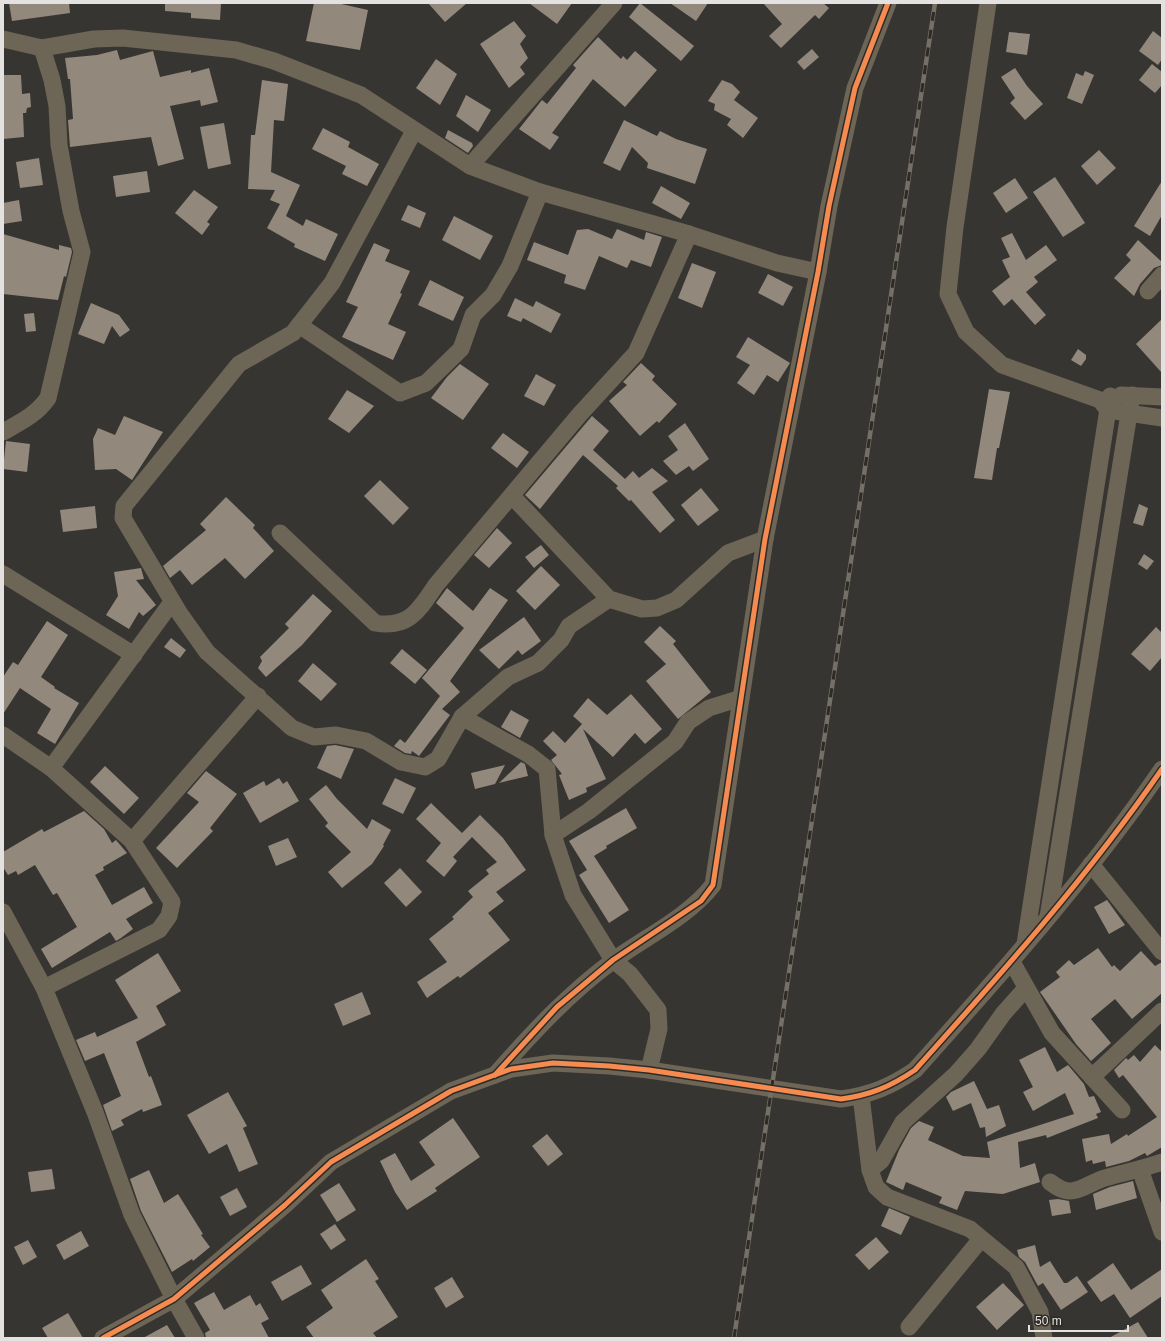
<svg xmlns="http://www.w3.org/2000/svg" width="1165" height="1341" font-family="Arial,sans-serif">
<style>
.building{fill:#92897c}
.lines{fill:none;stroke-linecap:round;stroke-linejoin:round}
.minor{stroke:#6d6555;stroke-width:17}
.rail-casing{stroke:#757066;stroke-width:4.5}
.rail{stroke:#2e2b27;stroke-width:3;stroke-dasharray:9;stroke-linecap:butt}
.cycleway-casing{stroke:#2e2b27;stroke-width:8}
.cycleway{stroke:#f68b52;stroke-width:5}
</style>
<rect width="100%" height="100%" fill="#373532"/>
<g class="building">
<path d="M9 3H69L70 13 12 21Z"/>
<path d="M165 3H221L220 20 191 18V13L165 11Z"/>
<path d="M314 3H337L368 10 360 50 306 41Z"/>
<path d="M428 3H467L445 22Z"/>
<path d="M529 3H572L557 24Z"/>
<path d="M640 3 694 46 681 61 629 17Z"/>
<path d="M670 3H708L696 21Z"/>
<path d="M763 3H823L829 8 819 19 815 15 781 48 769 36 782 24Z"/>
<path d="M514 21 526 36 520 44 528 58 520 67 525 74 509 88 480 44Z"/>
<path d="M1153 31 1162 38V59L1158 65 1139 51Z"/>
<path d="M1009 32 1030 34 1027 55 1006 52Z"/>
<path d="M598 37 621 59 623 56 627 60 635 51 657 70 625 107 593 79 552 133 559 137 550 150 519 129 542 100 547 104 576 68 573 65Z"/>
<path d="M812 49 819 57 804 70 797 62Z"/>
<path d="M117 50 120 60 153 51 160 77 191 70V73L209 68 218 102 201 106 200 100 170 106 184 159 158 166 151 137 70 147 68 120 73 119 70 79H68L65 58 97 55Z"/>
<path d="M436 59 457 74 440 105 416 88Z"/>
<path d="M1152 64 1162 72V85L1155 93 1139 80Z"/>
<path d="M1015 68 1027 86 1043 104 1025 120 1010 103 1015 98 1001 77Z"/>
<path d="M1085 71 1094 75 1082 104 1067 98 1076 73 1083 76Z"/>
<path d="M3 75H21L22 94 30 93 31 107 27 108 26 113H23L24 137 3 139Z"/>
<path d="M262 80 288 84 284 121 274 120 271 172 300 185 286 216 303 226 306 219 338 234 325 261 294 247 295 244 267 228 280 204 270 200 275 190 248 189 251 135H255Z"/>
<path d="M722 80 732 84 740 92 734 100 758 118 743 138 727 125 731 119 714 110 715 104 708 101Z"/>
<path d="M466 95 491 110 478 132 456 116Z"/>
<path d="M624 120 657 136 660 131 676 139 707 149 695 184 647 168 648 163 632 147 620 171 603 163Z"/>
<path d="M224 123 231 164 208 169 200 127Z"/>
<path d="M323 128 350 142 348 147 379 164 367 186 342 174 346 166 312 149Z"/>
<path d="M448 130 472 143 473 146 468 153 445 138Z"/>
<path d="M1099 150 1116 168 1097 185 1081 166Z"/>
<path d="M39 158 43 185 20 188 16 162Z"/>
<path d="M147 171 150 192 116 197 113 176Z"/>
<path d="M1055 177 1085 223 1063 237 1033 192Z"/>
<path d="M1015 178 1028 198 1006 213 993 193Z"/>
<path d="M1162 181V215L1150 236 1134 226Z"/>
<path d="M661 186 690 203 681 219 652 203Z"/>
<path d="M194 190 218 207 207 222 210 224 202 235 175 213Z"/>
<path d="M19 200 22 221 3 224V203Z"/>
<path d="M408 205 426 213 420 228 401 220Z"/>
<path d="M454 216 493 236 480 260 442 240Z"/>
<path d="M588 229 612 239 617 229 644 240 646 232 662 237 651 267 631 260 627 268 599 256 585 290 564 283 566 275 527 260 534 242 568 255 577 230Z"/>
<path d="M1012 233 1026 260 1046 245 1057 260 1034 277 1038 282 1026 292 1046 315 1035 325 1012 299 1004 306 992 291 1010 277 1002 260 1010 257 1001 238Z"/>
<path d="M3 234 59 250V245L71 248 72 252 66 277 64 276 58 300 3 294Z"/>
<path d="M1138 240 1162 262V265L1154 268 1140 284 1134 296 1114 278 1131 260 1126 255Z"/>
<path d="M374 243 390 250 385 261 410 271 400 293 402 294 388 324 406 332 393 360 342 337 358 307 346 302Z"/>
<path d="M692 263 716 272 702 308 678 298Z"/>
<path d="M768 274 793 287 783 306 758 293Z"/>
<path d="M430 280 464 297 453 321 418 305Z"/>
<path d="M515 298 533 307 536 301 561 314 551 333 523 318 521 322 507 316Z"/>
<path d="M91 303 119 315 130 330 120 337 112 326 104 344 78 334Z"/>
<path d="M34 313 36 331 26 332 24 314Z"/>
<path d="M1162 319V373L1136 344Z"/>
<path d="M748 337 790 363 778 382 767 375 754 395 737 383 750 365 736 357Z"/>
<path d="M1078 349 1086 355V359L1081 366 1071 360Z"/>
<path d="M641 363 655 376 652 380 677 404 659 423 657 421 640 436 609 401 627 385 623 382Z"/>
<path d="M460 364 489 384 463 420 431 398 447 377Z"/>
<path d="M536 374 556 385 544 406 524 396Z"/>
<path d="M989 389 1010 392 999 448H997L992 480 974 478Z"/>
<path d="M347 390 374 406 349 433 328 419Z"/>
<path d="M124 416 163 432 132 480 116 469 95 470 93 439 98 428 115 435Z"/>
<path d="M592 416 609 431 593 450 625 479 633 471 639 478 652 468 668 481 652 492 675 520 660 533 631 500 629 501 616 488 618 486 583 455 540 509 525 495Z"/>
<path d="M685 423 709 459 693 471 689 466 676 475 663 461 678 450 668 436Z"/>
<path d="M503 433 529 452 517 468 491 448Z"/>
<path d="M6 441 30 444 27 472 3 469Z"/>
<path d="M380 480 409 508 393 525 364 496Z"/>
<path d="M701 488 719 510 698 526 681 505Z"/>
<path d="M226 497 255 525 253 528 274 551 245 579 225 558 192 585 180 570 170 578 163 566 206 530 200 524Z"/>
<path d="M1139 504 1148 508 1143 526 1133 523Z"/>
<path d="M95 506 97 528 63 532 60 510Z"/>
<path d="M497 528 512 543 489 568 474 555Z"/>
<path d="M541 545 549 555 534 568 525 557Z"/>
<path d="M1144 554 1154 561 1147 570 1138 564Z"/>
<path d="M541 566 560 585 535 610 516 591Z"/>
<path d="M141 568 144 579 136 580 156 605 143 616 139 612 129 629 106 615 118 596 114 572Z"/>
<path d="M447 588 473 611 490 588 508 600 450 681 460 692 442 709 450 715 419 756 412 751 411 754 405 753 394 746 400 739 405 743 440 696 422 678 464 628 436 603Z"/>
<path d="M313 594 332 611 302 645 266 677 258 668 262 661 260 657 289 628 285 624Z"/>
<path d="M524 617 541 641 522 655 518 650 499 669 479 650Z"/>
<path d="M47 621 68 635 41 677 55 687 54 688 79 703 55 744 37 733 51 709 20 688 3 714V677L13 662 18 665Z"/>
<path d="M660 626 676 641 673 644 711 692 678 719 646 681 666 664 644 642Z"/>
<path d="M1156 627 1162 633V657L1150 671 1131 654Z"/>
<path d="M171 638 186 650 180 658 164 647Z"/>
<path d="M402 649 427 670 415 684 390 663Z"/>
<path d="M313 663 337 684 321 701 298 681Z"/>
<path d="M631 694 662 729 645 744 635 733 613 757 583 729 606 779 586 788 587 792 569 800 559 775 562 774 551 760 557 755 543 741 553 731 565 743 582 724 573 716 588 698 607 715Z"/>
<path d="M511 710 529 720 520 738 501 727Z"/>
<path d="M335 745 354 749 341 779 317 768 327 746Z"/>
<path d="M521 762 525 764 528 776 499 783Z"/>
<path d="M505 765 495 784 475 789 471 773Z"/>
<path d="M105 766 139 798 124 814 90 782Z"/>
<path d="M206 771 237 794 210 828 213 831 177 868 156 848 199 802 187 793Z"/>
<path d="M279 778 283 784 287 781 299 801 260 823 243 793 264 781 266 786Z"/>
<path d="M395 778 416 788 403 814 382 804Z"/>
<path d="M326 785 337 799 367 829 372 819 391 830 383 845 384 846 372 864 342 888 328 872 351 852 325 826 328 823 309 799Z"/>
<path d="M431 803 462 833 480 815 503 838 526 870 496 892 504 901 488 913 510 940 460 978 458 976 427 998 417 982 447 962 429 939 454 919 452 917 473 897 468 891 489 874 486 870 497 862 472 837 453 857 457 861 444 877 426 861 441 843 416 819Z"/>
<path d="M626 808 637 828 606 846 607 848 594 856 629 910 609 923 579 875 587 870 569 841Z"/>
<path d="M84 811 104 829 112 843 116 840 127 853 103 867 104 870 95 875 112 905 144 887 153 903 126 919 133 929 121 938 116 941 110 932 52 968 41 949 77 927 57 893 53 895 35 865 18 875 16 871 8 875 3 867V852L42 829 44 832Z"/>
<path d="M288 838 297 857 276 866 268 846Z"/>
<path d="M400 868 422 892 406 907 384 883Z"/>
<path d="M1107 900 1125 925 1109 934 1094 907Z"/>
<path d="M1098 948 1112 967 1114 965 1120 971 1141 951 1155 966 1162 962V993L1132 1019 1115 999 1091 1019 1111 1043 1091 1061 1076 1044 1040 992 1060 977 1056 972 1069 960 1074 965Z"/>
<path d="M158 953 181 991 156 1006 166 1025 136 1042 149 1077 151 1076 162 1105 143 1112 142 1109 121 1120 124 1125 112 1131 103 1105 121 1096 104 1053 85 1061 76 1040 95 1032 97 1037 138 1018 115 980Z"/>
<path d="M362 992 371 1014 343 1026 334 1004Z"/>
<path d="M1155 1045 1162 1052V1147L1147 1156 1145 1153 1129 1161 1106 1167 1105 1161 1093 1164 1092 1160 1086 1162 1082 1139 1109 1134 1111 1144 1127 1134 1128 1136 1157 1117 1123 1075 1119 1078 1114 1070 1126 1058 1128 1060 1134 1055 1140 1062Z"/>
<path d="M1045 1047 1057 1072 1068 1065 1084 1084 1089 1097 1094 1096 1101 1112 1096 1114 1098 1118 1047 1138 1046 1135 1018 1142 1020 1168 1035 1163 1040 1182 1003 1194 965 1191 957 1210 939 1203 942 1197 906 1182 903 1190 886 1182 899 1150 911 1128 919 1121 934 1127 928 1140 963 1156 990 1158 987 1142 1074 1114 1065 1093 1033 1111 1023 1092 1033 1087 1019 1060Z"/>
<path d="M974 1081 987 1109 999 1105 1006 1126 986 1137 985 1127 980 1128 971 1103 953 1111 946 1097 951 1092Z"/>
<path d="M228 1092 247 1126 243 1128 258 1164 239 1172 227 1144 209 1154 187 1115Z"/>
<path d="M453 1118 480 1157 435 1188 437 1191 407 1210 395 1192 380 1161 395 1153 411 1181 435 1165 419 1142Z"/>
<path d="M547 1134 563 1154 548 1166 532 1146Z"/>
<path d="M52 1169 55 1189 31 1192 28 1172Z"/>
<path d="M149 1170 164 1203 178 1194 203 1234 201 1235 210 1247 193 1261 192 1259 172 1272 141 1211 130 1179Z"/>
<path d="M1133 1181 1137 1198 1096 1210 1093 1194 1110 1187Z"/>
<path d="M339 1183 356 1210 337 1222 320 1195Z"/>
<path d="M237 1188 247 1207 230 1216 220 1197Z"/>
<path d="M1058 1199 1069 1201 1071 1213 1052 1216 1049 1200Z"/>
<path d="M889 1208 910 1217 901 1235 881 1226Z"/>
<path d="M335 1224 346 1240 331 1250 320 1234Z"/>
<path d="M81 1231 89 1246 64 1260 56 1245Z"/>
<path d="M876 1237 889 1252 869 1270 855 1255Z"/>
<path d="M28 1240 37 1257 23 1265 14 1247Z"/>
<path d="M1035 1245 1040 1267 1050 1261 1064 1283H1067L1077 1276 1088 1292 1061 1310 1043 1283 1038 1286 1025 1262 1019 1257 1017 1250Z"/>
<path d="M366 1259 379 1279 375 1281 398 1317 373 1333 377 1338H314L306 1327 333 1308 321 1290Z"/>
<path d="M1113 1263 1131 1290 1162 1269V1296L1130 1318 1114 1294 1101 1302 1087 1282Z"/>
<path d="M301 1265 312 1284 282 1301 271 1282Z"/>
<path d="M452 1277 464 1297 446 1308 434 1288Z"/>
<path d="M1003 1283 1024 1305 997 1330 976 1307Z"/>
<path d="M214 1292 224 1310 250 1295 256 1306 260 1303 269 1319 261 1323 269 1338H206L205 1333 210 1330 194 1303Z"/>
<path d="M68 1313 83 1338H48L42 1328Z"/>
<path d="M1138 1322 1148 1338H1109Z"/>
<path d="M167 1325 175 1338H143Z"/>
</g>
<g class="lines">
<g class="minor">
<path d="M988 3 955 227 948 294 966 332 1002 365 1100 400 1108 410 1162 418"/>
<path d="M3 39 42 48 94 39 123 38 236 50 274 61 361 95 470 166 540 192 689 234 777 263 818 272"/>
<path d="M414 131 332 283 307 315 293 333 239 364 124 506 123 518 180 614 207 652 292 728 314 737 336 735 366 741 401 762 425 767 438 759 462 717 508 677 538 663 561 640 569 626 609 599"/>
<path d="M470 166 614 3"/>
<path d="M1148 291 1162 275"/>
<path d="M299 325 400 393 426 383 461 349 473 315 493 295 510 266 540 192"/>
<path d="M1121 395 1162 397"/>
<path d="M3 432C21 422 36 415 48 398L82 252 71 211 59 145 57 106 52 80 42 48"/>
<path d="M512 496 609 599 642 609 657 608 676 600 728 553 765 539"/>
<path d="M280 533 375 623C409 629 419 610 436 585L580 414 636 353 689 234"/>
<path d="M3 574 134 655"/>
<path d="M462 717 528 754 547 769 553 835 573 895 613 960 630 974 658 1010 659 1029 649 1070"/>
<path d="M3 735 51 768 132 841 172 902 169 916 159 930 44 988"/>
<path d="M51 768 172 602"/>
<path d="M553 835 589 811 675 742 688 722 709 708 741 698"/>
<path d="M132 841 258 696"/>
<path d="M1091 864 1162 952"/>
<path d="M3 912 44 988 95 1112 132 1215 174 1299 196 1338"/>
<path d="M1048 917 1132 395"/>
<path d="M1025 944 1110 396"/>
<path d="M1012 962 1052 1033 1122 1110"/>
<path d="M495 1075C532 1033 569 993 614 960 647 936 688 917 713 885L765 539 818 272 829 206 855 88 888 3"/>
<path d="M1092 1077 1162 1011"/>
<path d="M861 1096 870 1170 876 1187 887 1197 970 1229 1016 1267 1040 1312 1044 1338"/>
<path d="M1140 1169 1162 1232"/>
<path d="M870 1170 881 1161 903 1122 956 1074 978 1049 1003 1014 1026 988"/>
<path d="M1050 1182C1055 1186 1063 1191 1070 1191 1082 1191 1093 1181 1105 1178 1124 1172 1143 1169 1162 1162"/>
<path d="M909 1327 981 1239"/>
<path d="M103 1338 174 1299 285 1205 331 1162 451 1091 511 1069 553 1063 609 1066 649 1070 841 1099C870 1095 890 1087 915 1070 1001 974 1089 875 1162 769"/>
</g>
<defs>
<path id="rail" d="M734 1338 935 3"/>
</defs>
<use href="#rail" class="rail-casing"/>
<use href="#rail" class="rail"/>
<defs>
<g id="cycleway">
<path d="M495 1075 557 1007 613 960 701 901 713 885 765 539 818 272 829 206 855 88 888 3"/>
<path d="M103 1338 174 1299 285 1205 331 1162 451 1091 511 1069 553 1063 609 1066 649 1070 841 1099C870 1095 890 1087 915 1070 1001 974 1089 875 1162 769"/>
</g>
</defs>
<use href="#cycleway" class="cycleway-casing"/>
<use href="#cycleway" class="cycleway"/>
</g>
<rect width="1165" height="1341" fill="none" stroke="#e4e2e0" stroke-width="8"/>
<path d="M1029 1325v6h99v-6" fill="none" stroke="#e4e2e0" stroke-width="2"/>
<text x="1035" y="1325" font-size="12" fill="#e4e2e0" stroke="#2e2b27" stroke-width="3" paint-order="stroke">50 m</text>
</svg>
